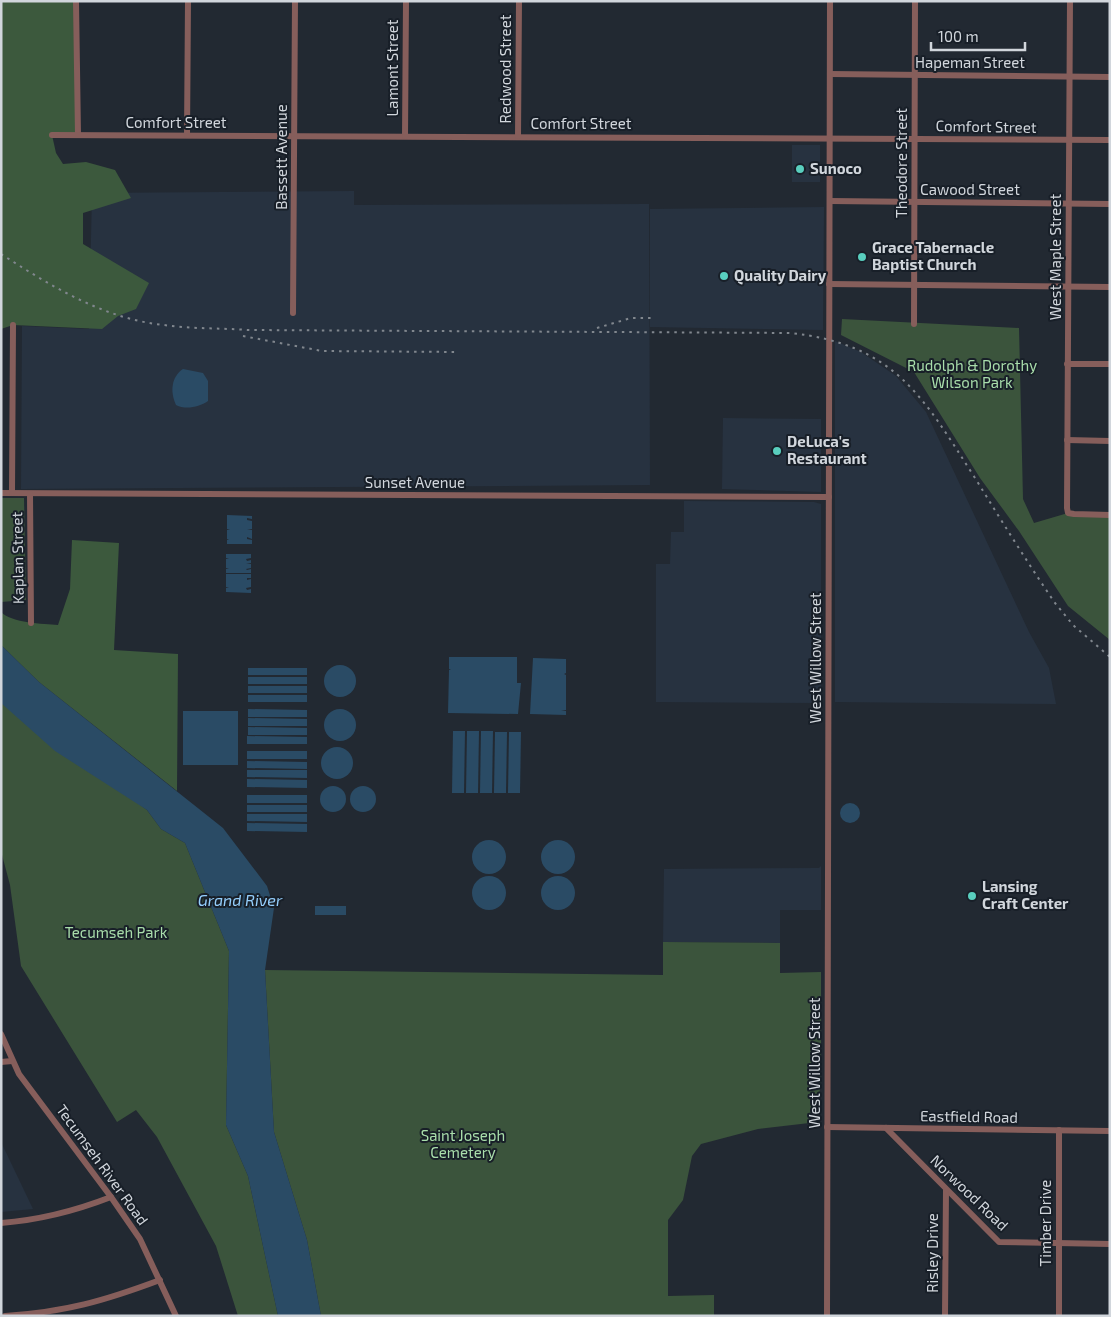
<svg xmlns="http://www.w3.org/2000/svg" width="1111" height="1317" font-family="'Exo 2',sans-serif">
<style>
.built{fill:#273240}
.green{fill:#3b543c}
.forest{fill:#3c593d}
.water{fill:#2a4b65}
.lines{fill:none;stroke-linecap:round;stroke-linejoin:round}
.minor{stroke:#865e5b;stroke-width:6}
.rail{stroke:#81878e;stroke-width:2;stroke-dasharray:2.5 5;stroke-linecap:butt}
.poi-dot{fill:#59cebe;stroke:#181f28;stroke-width:2}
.labels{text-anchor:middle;stroke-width:4;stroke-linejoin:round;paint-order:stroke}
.street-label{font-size:15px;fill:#d1d6dc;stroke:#181f28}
.poi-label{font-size:15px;font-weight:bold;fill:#d1d6dc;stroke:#181f28;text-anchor:start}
.park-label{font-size:15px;fill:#a9deab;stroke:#181f28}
.water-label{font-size:16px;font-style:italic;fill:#94cefc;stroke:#181f28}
</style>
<rect width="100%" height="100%" fill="#222932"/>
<g class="built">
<rect x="792" y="145" width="28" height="37"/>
<path d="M354 191V205L649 204 650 485 21 489 22 326 89 329 92 193Z"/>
<path d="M824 207 823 330 650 327V209Z"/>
<path d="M835 341 861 352 896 376 926 412 1029 632 1049 668 1056 704 835 702Z"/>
<path d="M723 418 821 419V492L722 489Z"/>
<path d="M684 501 814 502 821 504V703L656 702V564H670L671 532H684Z"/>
<path d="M821 866V910H780V943L663 942 664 869 819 868Z"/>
<path d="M1 1142 33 1209 1 1212Z"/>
</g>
<g class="green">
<path d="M842 319 1019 328 1023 499 1034 523 1068 513H1110V640L1068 606 1019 531 980 478 914 372 841 335Z"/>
<path d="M1 498H24L26 600 1 602Z"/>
<path d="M1 702 147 810 161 829 185 843 229 951 226 1125 248 1176 278 1316H238L216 1246 157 1137 136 1110 117 1122 21 966 10 885 1 851Z"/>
<path d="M663 942 780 943V973L821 972V1070L818 1122 758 1129 701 1144 692 1156 683 1200 668 1220V1296L714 1295V1316H321L307 1240 274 1132 265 970 663 975Z"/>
</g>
<g class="forest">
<path d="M1 1H76L78 135H52L56 153 63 164 86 162 115 170 131 198 83 213V244L149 283 136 309 118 316 102 329 13 325 1 329Z"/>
<path d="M72 540 119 543 114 650 178 654 177 791 39 682 1 645V612C12 623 43 624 58 625L70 589Z"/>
</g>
<g class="water">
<path d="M183 369 203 373 208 381V401C199 407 186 410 176 405 170 392 171 377 183 369Z"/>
<path d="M227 515 252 516V519L247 518V520L252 521V529L247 530H252V539L247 537V539L252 540V544H227V540L229 539H227V530L230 529H227V520H230H227Z"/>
<path d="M226 554H251V558L246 559 247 561 251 560V563L246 564H251V568L246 569 247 570 251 569V573H226V569L229 568H226V559H229L226 558Z"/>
<path d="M226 574H251V578H247V580L251 579V587L246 588 247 590 251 589V593L226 592V588H229L226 587V578H229H226Z"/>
<path d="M1 645 39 682 223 828 267 886 274 908 265 970 274 1132 307 1240 321 1316H278L248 1176 226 1125 229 951 185 843 161 829 147 810 55 751 1 703Z"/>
<path d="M449 657H517V683H521L518 714 448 713 449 670H451L449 669Z"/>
<path d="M533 658 566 659V673L564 674 566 675V710H561L566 711V715L530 714Z"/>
<circle cx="340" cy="681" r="16"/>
<rect x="248" y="668" width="59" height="7"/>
<rect x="248" y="677" width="59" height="7"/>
<rect x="248" y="686" width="59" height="7"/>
<rect x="248" y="695" width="59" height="7"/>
<path d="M248 709 307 710V717H248Z"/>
<circle cx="340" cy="725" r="16"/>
<rect x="183" y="711" width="55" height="54"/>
<path d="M248 718 307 719V726H248Z"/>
<path d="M248 727 307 728V735H248Z"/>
<path d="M453 731H465L464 793H452Z"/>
<path d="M467 731H479L478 793H466Z"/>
<path d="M481 731H493L492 793H480Z"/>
<path d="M495 732H507L506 793H494Z"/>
<path d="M509 732H521L520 793H508Z"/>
<path d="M247 736 307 737V744H247Z"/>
<circle cx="337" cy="763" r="16"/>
<rect x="247" y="751" width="60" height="8"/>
<path d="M247 761 307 762V769L247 768Z"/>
<path d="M247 770H307V778L247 777Z"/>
<path d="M247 779 307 780V788L247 787Z"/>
<circle cx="363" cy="799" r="13"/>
<circle cx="333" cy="799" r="13"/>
<rect x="247" y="795" width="60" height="8"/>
<circle cx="850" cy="813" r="10"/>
<rect x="247" y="805" width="60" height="7"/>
<path d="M247 814H307V822L247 821Z"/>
<path d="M247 823 307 824V832L247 831Z"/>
<circle cx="558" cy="857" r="17"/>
<circle cx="489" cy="857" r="17"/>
<circle cx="489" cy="893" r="17"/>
<circle cx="558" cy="893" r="17"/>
<rect x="315" y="906" width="31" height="9"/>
</g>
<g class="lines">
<g class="minor">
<path d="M76 1 78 135"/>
<path d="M1070 1 1067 508 1068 513 1074 514 1110 515"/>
<path d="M830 74 1110 77"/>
<path d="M52 135 1110 140"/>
<path d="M187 135 188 1"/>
<path d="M405 136 406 1"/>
<path d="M518 136 519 1"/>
<path d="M830 201 1110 204"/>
<path d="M829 284 1110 287"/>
<path d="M293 313 295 1"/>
<path d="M914 324 915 1"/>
<path d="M1067 364H1110"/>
<path d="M1067 440 1110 441"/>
<path d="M1 493 829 497"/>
<path d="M12 493 13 325"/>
<path d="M30 494 31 623"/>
<path d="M1 1034 19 1074 111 1197 140 1239 176 1316"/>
<path d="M1 1062 12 1061"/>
<path d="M827 1127 1110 1131"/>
<path d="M886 1128 999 1242 1110 1244"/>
<path d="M1 1223C40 1220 75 1211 111 1197"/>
<path d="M5 1316C65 1312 104 1301 160 1280"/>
<path d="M827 1316 830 1"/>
<path d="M945 1316 946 1190"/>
<path d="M1059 1316V1130"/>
</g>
<g class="rail">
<path d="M1 254C51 286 104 319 164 325 192 329 220 328 248 330L790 333C895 344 923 397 975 478 1001 520 1027 562 1055 603L1073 625 1110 657"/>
<path d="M597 328 631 318H653"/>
<path d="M243 336 322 351 456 352"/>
</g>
</g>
<g class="poi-dot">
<circle cx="800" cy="169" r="5"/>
<circle cx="862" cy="257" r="5"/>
<circle cx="724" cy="276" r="5"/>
<circle cx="777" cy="451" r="5"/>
<circle cx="972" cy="896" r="5"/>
</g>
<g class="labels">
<g class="street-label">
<text x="970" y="68">Hapeman Street</text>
<text transform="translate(393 68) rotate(-90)" y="5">Lamont Street</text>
<text transform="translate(506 69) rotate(-90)" y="5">Redwood Street</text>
<text x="176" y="128">Comfort Street</text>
<text x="581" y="129">Comfort Street</text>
<text transform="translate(986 127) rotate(1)" y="5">Comfort Street</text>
<text transform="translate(282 157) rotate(-90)" y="5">Bassett Avenue</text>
<text transform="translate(902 163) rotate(-90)" y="5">Theodore Street</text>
<text x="970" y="195">Cawood Street</text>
<text transform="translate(1056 257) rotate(-90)" y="5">West Maple Street</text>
<text x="415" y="488">Sunset Avenue</text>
<text transform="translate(18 558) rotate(-91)" y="5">Kaplan Street</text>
<text transform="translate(816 658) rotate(-90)" y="5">West Willow Street</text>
<text transform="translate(815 1063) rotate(-90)" y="5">West Willow Street</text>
<text transform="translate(969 1117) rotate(1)" y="5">Eastfield Road</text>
<text transform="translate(102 1165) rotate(54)" y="5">Tecumseh River Road</text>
<text transform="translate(969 1193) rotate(44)" y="5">Norwood Road</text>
<text transform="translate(1046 1223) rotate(-90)" y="5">Timber Drive</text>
<text transform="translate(933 1253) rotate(-90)" y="5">Risley Drive</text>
</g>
<g class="poi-label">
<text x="810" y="174">Sunoco</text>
<text x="872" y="253">Grace Tabernacle<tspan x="872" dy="17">Baptist Church</tspan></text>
<text x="734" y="281">Quality Dairy</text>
<text x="787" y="447">DeLuca's<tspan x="787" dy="17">Restaurant</tspan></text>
<text x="982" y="892">Lansing<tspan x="982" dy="17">Craft Center</tspan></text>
</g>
<g class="park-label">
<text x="972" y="371">Rudolph &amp; Dorothy<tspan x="972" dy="17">Wilson Park</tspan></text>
<text x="116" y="938">Tecumseh Park</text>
<text x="463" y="1141">Saint Joseph<tspan x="463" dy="17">Cemetery</tspan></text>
</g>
<g class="water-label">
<text x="240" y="906">Grand River</text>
</g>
</g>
<rect width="1111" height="1317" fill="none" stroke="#d1d6dc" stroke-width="5"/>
<path d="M931 42v8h94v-8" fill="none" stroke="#d1d6dc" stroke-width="2.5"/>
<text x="938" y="42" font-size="15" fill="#d1d6dc" stroke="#181f28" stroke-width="4" paint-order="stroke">100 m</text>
</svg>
